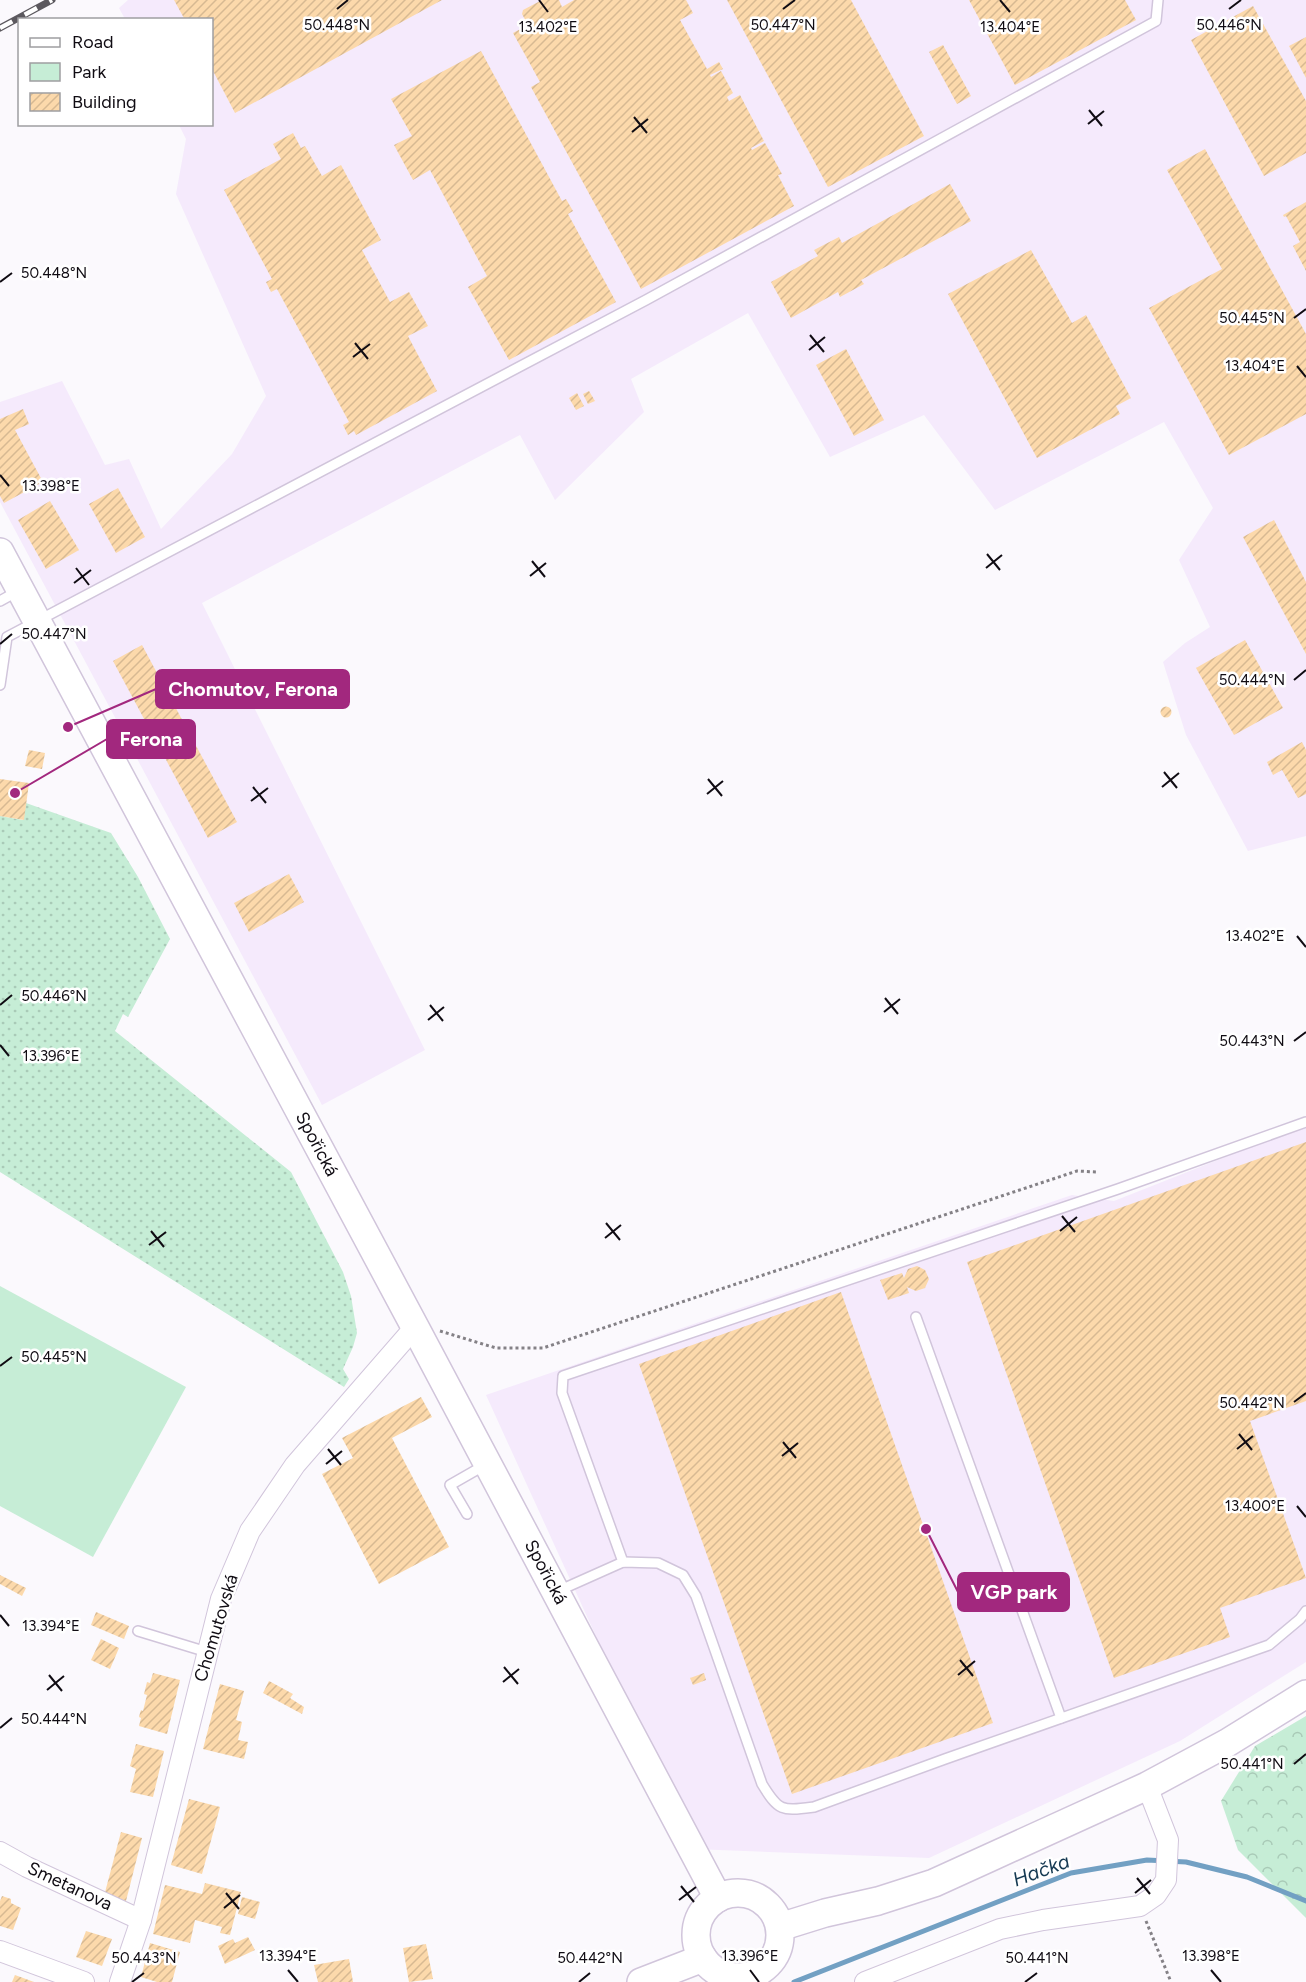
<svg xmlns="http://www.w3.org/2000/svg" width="1306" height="1982" font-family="Figtree,sans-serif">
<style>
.built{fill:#f5eafc}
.grass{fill:url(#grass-dots)}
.forest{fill:url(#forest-crowns)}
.green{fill:#c6edd6}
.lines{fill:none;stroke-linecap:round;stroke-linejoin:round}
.stream{stroke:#72a0c3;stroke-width:5}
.building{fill:url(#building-hatch)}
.lane-casing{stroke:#d1c5db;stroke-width:12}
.street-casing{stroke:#d1c5db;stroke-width:22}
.secondary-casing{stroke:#d1c5db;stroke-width:30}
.path{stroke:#848186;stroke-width:3;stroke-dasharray:3 3;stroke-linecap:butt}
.lane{stroke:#fff;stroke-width:9}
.street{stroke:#fff;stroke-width:20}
.secondary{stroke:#fff;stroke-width:27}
.rail-casing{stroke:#5c595f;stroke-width:7}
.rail{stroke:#fff;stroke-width:4.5;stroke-dasharray:14;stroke-linecap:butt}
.ticks{fill:none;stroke:#100c13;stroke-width:2}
.labels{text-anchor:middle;stroke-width:5;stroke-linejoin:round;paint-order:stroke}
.street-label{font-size:18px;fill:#100c13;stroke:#fff}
.water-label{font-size:20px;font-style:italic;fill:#153952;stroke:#fff}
.ticks-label{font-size:15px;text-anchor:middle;fill:#100c13;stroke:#fff;stroke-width:5;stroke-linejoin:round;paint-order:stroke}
.leader{fill:none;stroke:#a2287e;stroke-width:2}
.callout-dot{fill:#a2287e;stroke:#fff;stroke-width:2}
.callout{fill:#a2287e;stroke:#a2287e;stroke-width:2}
.callout-label{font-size:20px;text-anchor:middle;font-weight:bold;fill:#fff}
</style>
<defs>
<pattern id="grass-dots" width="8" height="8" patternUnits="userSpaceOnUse" patternTransform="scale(1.5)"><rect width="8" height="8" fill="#c6edd6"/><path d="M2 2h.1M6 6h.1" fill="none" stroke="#a9cab7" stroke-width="1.8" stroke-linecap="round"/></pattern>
<pattern id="forest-crowns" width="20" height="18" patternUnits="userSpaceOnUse" patternTransform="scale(1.5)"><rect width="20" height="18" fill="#c6edd6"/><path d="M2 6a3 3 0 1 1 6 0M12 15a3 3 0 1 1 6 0" fill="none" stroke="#a9cab7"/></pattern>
<pattern id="building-hatch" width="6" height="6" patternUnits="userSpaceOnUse" patternTransform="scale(1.5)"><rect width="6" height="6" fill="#fcd9ab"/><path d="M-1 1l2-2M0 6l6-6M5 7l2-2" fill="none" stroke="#d7b992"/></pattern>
</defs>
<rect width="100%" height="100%" fill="#fbf9fd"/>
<g class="built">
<path d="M128 0H1306V836L1248 851 1186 735 1163 662 1185 643 1210 627 1179 560 1213 508 1164 422 995 510 924 415 830 457 748 313 631 379 644 412 555 500 520 435 202 603 425 1050 322 1105 0 502V402L62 381 105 465 129 459 161 529 232 454 266 396 176 194 186 139 179 125 212 124V20L125 19 119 8Z"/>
<path d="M1306 1125V1662L1180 1741 929 1858 693 1849 486 1395 1072 1195 1114 1201Z"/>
</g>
<path class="grass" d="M26 803 111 833 138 877 170 939 128 1017 123 1014 115 1031 291 1172 343 1272 351 1296 357 1333 353 1347 343 1369 349 1379 344 1387 0 1172V816L23 820Z"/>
<path class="forest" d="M1306 1716V1918L1238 1850 1221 1801 1255 1746Z"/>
<path class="green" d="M0 1286 186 1387 93 1557 0 1506Z"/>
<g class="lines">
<path class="stream" d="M794 1982 1071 1873 1147 1860 1186 1862 1247 1877 1306 1901"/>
</g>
<g class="building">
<path d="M174 0H442L235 113 212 69V20H185Z"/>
<path d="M542 0H559L562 7 574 0H686L693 13 680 20 707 69 719 62 723 69 710 75 711 77 721 71 733 93 727 97 729 101 740 95 764 141 751 148 752 150 765 143 782 174 778 175 794 206 641 289 531 87 540 82 513 33 528 25 522 14 523 10Z"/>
<path d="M727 0H851L924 136 828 187Z"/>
<path d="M969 0H1125L1136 20 1015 85Z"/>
<path d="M1253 6 1306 101V153L1264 176 1191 40Z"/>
<path d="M1306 37V78L1289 46Z"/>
<path d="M943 45 971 96 957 104 929 52Z"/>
<path d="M481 51 562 201 566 199 573 211 568 214 616 302 509 360 468 287 487 276 430 170 413 180 394 145 412 136 391 99Z"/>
<path d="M293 133 301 148 305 146 322 176 341 165 381 240 362 250 390 302 409 292 428 326 408 336 437 391 356 435 354 431 348 435 343 425 349 422 277 289 271 292 266 282 272 279 224 190 281 159 273 144Z"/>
<path d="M1205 149 1306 334V414L1229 455 1149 308 1222 269 1167 170Z"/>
<path d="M950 184 971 221 861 280 864 284 840 297 838 292 791 318 771 282 818 256 814 250 839 237 842 243Z"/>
<path d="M1306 202V271L1293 246 1300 242 1286 216 1284 217 1283 215Z"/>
<path d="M1031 250 1072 323 1086 315 1131 398 1116 406 1120 414 1037 458 948 294Z"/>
<path d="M846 349 884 420 854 436 816 365Z"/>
<path d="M589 391 595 401 588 404 583 394Z"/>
<path d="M577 393 584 406 576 410 569 398Z"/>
<path d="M23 409 29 424 15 430 43 482 4 503 0 496V419Z"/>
<path d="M118 488 145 537 116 553 89 504Z"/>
<path d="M50 501 79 550 46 569 18 520Z"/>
<path d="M1274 520 1306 582V654L1243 537Z"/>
<path d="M1245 640 1283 708 1234 735 1196 668Z"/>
<path d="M142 645 237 822 208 838 113 661Z"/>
<circle cx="1166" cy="712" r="5.5"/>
<path d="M1302 742 1306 750V794L1298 798 1282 770 1273 775 1267 762Z"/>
<path d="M29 750 45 753 42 769 25 766Z"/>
<path d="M0 779 29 783 24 820 0 816Z"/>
<path d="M289 874 304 902 249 932 234 903Z"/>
<path d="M1306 1142V1401L1250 1421 1306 1578 1220 1608 1230 1637 1114 1678 967 1262Z"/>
<path d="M917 1266 925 1270 929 1279 925 1288 916 1291 907 1287 909 1293 888 1300 880 1280 902 1273 904 1278 908 1269Z"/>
<path d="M841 1292 993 1723 792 1794 639 1364Z"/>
<path d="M421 1397 432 1417 392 1438 449 1547 379 1584 322 1474 353 1458 342 1438Z"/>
<path d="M0 1575 26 1588 22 1596 0 1584Z"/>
<path d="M96 1612 129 1626 124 1639 91 1625Z"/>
<path d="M101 1639 119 1648 110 1669 91 1660Z"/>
<path d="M153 1673 180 1680 167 1734 139 1726 141 1718 139 1717 140 1713 141 1710 143 1711 147 1695 144 1694 147 1682 150 1683Z"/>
<path d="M704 1673 706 1680 693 1685 690 1678Z"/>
<path d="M269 1681 293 1694 290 1698 304 1707 302 1714 263 1693Z"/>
<path d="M220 1684 244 1691 236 1720 242 1722 238 1740 248 1742 244 1759 203 1749Z"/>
<path d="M136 1744 164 1751 153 1797 130 1792 136 1769 130 1766Z"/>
<path d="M189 1799 220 1807 202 1874 171 1865Z"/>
<path d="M121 1832 142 1838 126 1901 104 1896Z"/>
<path d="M205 1883 241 1892 230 1935 220 1933 222 1927 195 1920 190 1943 153 1934 165 1885 202 1894Z"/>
<path d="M2 1896 11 1899V1903L21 1908 13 1930 0 1926V1901Z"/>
<path d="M242 1897 260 1902 255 1919 238 1914Z"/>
<path d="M86 1931 112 1939 102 1966 76 1957Z"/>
<path d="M248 1937 255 1950 225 1964 218 1946 233 1939 235 1943Z"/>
<path d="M150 1943 180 1952 172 1982H157L141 1977Z"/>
<path d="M426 1944 433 1979 409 1982 403 1948Z"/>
<path d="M349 1959 353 1982H318L314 1965Z"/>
<path d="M15 1975 34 1982H12Z"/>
</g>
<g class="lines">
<defs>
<g id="lane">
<path d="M0 601 18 591"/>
<path d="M0 685 7 637 646 300 1156 21 1158 0"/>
<path d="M916 1317 1061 1718"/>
<path d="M467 1514 450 1485 485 1465"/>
<path d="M623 1562 562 1393 563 1376 1118 1189 1306 1122"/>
<path d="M558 1591 623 1562 658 1563 683 1575 696 1596 762 1784C779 1812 782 1811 814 1807L945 1759 1269 1645 1300 1619 1306 1611"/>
<path d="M138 1631 207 1652"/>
</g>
<g id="street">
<path d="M0 1852 27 1867 141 1920"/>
<path d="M0 1951 84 1982"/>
<path d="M120 1982 141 1920 221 1599 250 1531 295 1465 415 1327"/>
<path d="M865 1982 1000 1929 1043 1920 1140 1906 1156 1895 1166 1880 1168 1840 1147 1786"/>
</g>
<g id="secondary">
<path d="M0 552 415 1327 718 1898"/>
<circle cx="738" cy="1935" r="42"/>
<path d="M780 1927 825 1913 878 1901 934 1883 989 1858 1147 1786 1227 1743 1306 1694"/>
<path d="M641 1982 703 1958"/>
</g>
</defs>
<use href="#lane" class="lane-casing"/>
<use href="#street" class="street-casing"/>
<use href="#secondary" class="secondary-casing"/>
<g class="path">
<path d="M440 1331 496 1348H543L1077 1171 1097 1172"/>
<path d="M1146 1921 1171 1982"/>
</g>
<use href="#lane" class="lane"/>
<use href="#street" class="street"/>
<use href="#secondary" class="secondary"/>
<defs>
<path id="rail" d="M0 28 52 0"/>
</defs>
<use href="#rail" class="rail-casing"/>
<use href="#rail" class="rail"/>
</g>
<path class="ticks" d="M539 0 548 12M1000 0 1010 12M337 9 348 0M783 9 795 0M1229 9 1241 0M1089 110 1102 126M634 117 647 133M1088 124 1104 111M632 132 648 119M0 282 12 273M1294 318 1306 309M810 335 824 352M355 343 368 359M809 350 825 337M353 357 370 344M1297 366 1306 377M0 475 9 486M987 554 1000 570M532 561 545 577M76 568 89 585M986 568 1002 555M530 576 546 563M74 583 91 570M0 644 12 634M1294 680 1306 670M1164 772 1177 788M708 779 722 796M253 787 266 803M1162 787 1179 773M707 794 723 781M251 801 268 788M1297 936 1306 947M885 998 898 1014M0 1005 12 995M430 1005 443 1021M884 1012 900 999M428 1020 444 1007M1294 1041 1306 1032M0 1045 9 1056M1062 1216 1075 1232M606 1223 620 1240M151 1231 164 1247M1060 1231 1077 1217M605 1238 621 1225M149 1245 166 1232M0 1366 12 1357M1294 1402 1306 1393M1239 1434 1252 1450M783 1442 796 1458M328 1449 341 1465M1237 1449 1253 1436M782 1456 798 1443M326 1464 342 1451M1297 1506 1306 1517M0 1615 9 1626M960 1660 973 1676M504 1667 518 1684M49 1675 62 1691M958 1675 975 1661M503 1682 519 1669M47 1690 64 1676M0 1728 12 1718M1294 1764 1306 1754M1137 1878 1150 1894M681 1886 694 1902M226 1893 239 1909M1135 1893 1151 1880M679 1900 696 1887M224 1908 240 1895M288 1970 298 1982M750 1970 759 1982M1211 1970 1221 1982M132 1982 144 1973M579 1982 590 1973M1025 1982 1037 1973"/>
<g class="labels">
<g class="street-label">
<text transform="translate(317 1144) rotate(62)" y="6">Spořická</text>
<text transform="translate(546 1572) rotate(62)" y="6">Spořická</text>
<text transform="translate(216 1628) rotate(-73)" y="6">Chomutovská</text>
<text transform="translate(70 1886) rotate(25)" y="6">Smetanova</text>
</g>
<g class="water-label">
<text transform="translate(1041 1870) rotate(-20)" y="7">Hačka</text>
</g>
</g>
<g class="ticks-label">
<text x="337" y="30">50.448°N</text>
<text x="783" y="30">50.447°N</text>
<text x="1229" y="30">50.446°N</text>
<text x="548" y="32">13.402°E</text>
<text x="1010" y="32">13.404°E</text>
<text x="54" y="278">50.448°N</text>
<text x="1252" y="323">50.445°N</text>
<text x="1255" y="371">13.404°E</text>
<text x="51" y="491">13.398°E</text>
<text x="54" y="639">50.447°N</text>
<text x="1252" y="685">50.444°N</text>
<text x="1255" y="941">13.402°E</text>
<text x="54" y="1001">50.446°N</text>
<text x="1252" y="1046">50.443°N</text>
<text x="51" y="1061">13.396°E</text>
<text x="54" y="1362">50.445°N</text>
<text x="1252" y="1408">50.442°N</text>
<text x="1255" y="1511">13.400°E</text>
<text x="51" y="1631">13.394°E</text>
<text x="54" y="1724">50.444°N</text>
<text x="1252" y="1769">50.441°N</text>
<text x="288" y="1961">13.394°E</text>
<text x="750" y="1961">13.396°E</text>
<text x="1211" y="1961">13.398°E</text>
<text x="144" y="1963">50.443°N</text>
<text x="590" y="1963">50.442°N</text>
<text x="1037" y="1963">50.441°N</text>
</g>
<path class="leader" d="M68 727L156 689M15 793L107 739M926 1529L958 1592"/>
<g class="callout-dot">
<circle cx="68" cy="727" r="6"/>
<circle cx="15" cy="793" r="6"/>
<circle cx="926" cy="1529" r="6"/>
</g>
<g class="callout">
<rect x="156" y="670" width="193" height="38" rx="6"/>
<rect x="107" y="720" width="88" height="38" rx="6"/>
<rect x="958" y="1573" width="111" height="38" rx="6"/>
</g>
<g class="callout-label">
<text x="253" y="696">Chomutov, Ferona</text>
<text x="151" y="746">Ferona</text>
<text x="1014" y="1599">VGP park</text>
</g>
<rect x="18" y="18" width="195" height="108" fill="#ffffff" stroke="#9f9ea1" stroke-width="1.5"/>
<rect x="30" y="38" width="30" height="9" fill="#ffffff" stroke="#9f9ea1" stroke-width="1.5"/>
<text x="72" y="48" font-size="18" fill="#100c13">Road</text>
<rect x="30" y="63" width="30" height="18" fill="#c6edd6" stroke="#9f9ea1" stroke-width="1.5"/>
<text x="72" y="78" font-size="18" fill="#100c13">Park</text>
<rect x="30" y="93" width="30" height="18" fill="url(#building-hatch)" stroke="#9f9ea1" stroke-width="1.5"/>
<text x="72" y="108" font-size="18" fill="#100c13">Building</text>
</svg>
